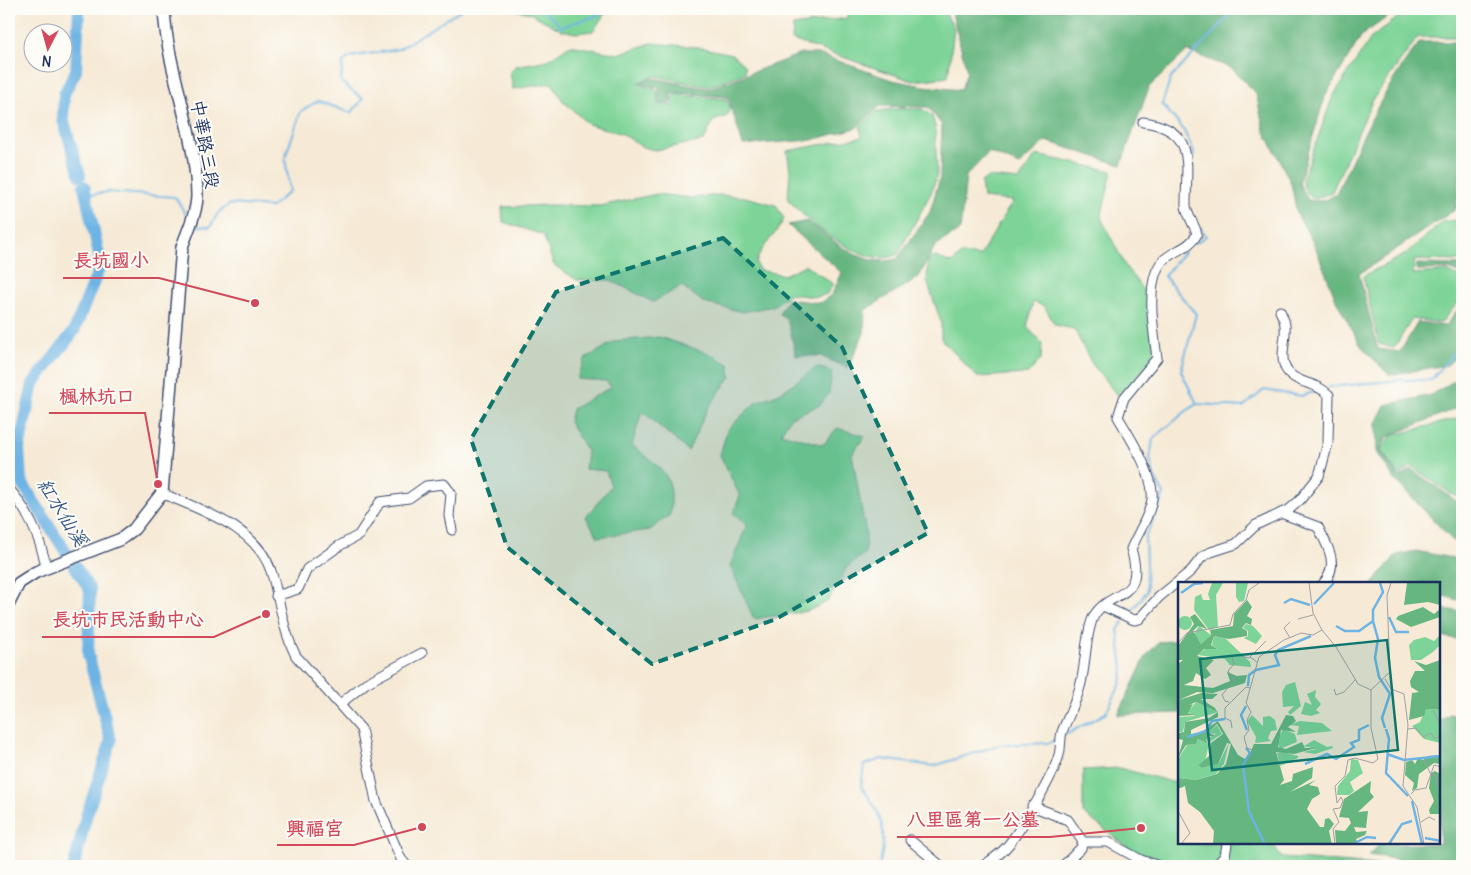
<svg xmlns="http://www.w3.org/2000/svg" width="1471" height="875" font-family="Delius,'LXGW WenKai TC',sans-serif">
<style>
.green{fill:#7ed498;stroke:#4c827b}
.forest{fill:#66b680;stroke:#40726f}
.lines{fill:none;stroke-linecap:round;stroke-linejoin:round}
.stream{stroke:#6db4e4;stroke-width:2}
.river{stroke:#6db4e4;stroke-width:12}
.minor-casing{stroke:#3c4b70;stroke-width:11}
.major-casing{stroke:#3c4b70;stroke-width:14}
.minor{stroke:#fff;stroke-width:9}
.major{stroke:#fff;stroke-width:11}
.marked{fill:#0f766e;fill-opacity:0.2;stroke:#0f766e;stroke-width:4;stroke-dasharray:10 6;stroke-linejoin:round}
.labels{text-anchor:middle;stroke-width:4;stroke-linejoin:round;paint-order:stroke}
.street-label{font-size:18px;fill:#1b2f5e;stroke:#fdfcf7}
.water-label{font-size:19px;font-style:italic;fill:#345786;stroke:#fdfcf7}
.inset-river{fill:none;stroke:#6db4e4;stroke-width:2.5}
.inset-road{fill:none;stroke:#9e9fa6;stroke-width:1}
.view{fill:#0f766e;fill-opacity:0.15;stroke:#0f766e;stroke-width:2.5}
.inset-edge{fill:none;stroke:#1b2f5e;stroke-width:2.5}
.leader{fill:none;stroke:#d1495b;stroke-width:2}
.callout-dot{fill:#d1495b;stroke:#fdfcf7;stroke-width:2}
.callout-label{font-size:19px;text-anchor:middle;font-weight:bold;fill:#d1495b;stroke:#fdfcf7;stroke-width:4;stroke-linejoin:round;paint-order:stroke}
</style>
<rect width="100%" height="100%" fill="#fdfcf7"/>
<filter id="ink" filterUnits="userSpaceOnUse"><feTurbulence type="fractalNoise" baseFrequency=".02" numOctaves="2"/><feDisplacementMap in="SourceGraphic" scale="10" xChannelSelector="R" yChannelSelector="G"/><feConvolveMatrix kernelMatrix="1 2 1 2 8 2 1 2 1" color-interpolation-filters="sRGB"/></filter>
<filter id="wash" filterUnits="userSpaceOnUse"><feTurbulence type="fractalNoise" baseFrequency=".0096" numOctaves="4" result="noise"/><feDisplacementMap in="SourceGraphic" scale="20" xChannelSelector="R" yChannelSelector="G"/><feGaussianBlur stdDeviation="1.12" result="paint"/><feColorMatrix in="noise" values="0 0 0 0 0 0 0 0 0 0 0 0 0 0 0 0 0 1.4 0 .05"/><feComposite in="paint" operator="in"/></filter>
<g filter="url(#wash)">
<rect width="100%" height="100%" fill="#f6ead6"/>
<g class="green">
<path d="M511 9H608L593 31 576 33 561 30 530 13Z"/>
<path d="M848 9H943L954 28 948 77 913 81 792 40 793 26 847 18Z"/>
<path d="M1409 9H1462V37H1418L1373 99 1332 192 1315 199 1306 192 1302 181 1333 96 1371 38Z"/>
<path d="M651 43 698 47 732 54 745 66V73L708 87 655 76 637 83 657 90 658 104 673 106V94L726 99 731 109 727 116 713 121 704 141 655 150 642 147 623 134 588 124 563 101 552 83 513 89 510 72 516 66 548 60 570 45 618 54Z"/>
<path d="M893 109H922L932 116 935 126 937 175 931 193 898 254C868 272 806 222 788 199L790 170 787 151 862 137 860 127 877 111Z"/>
<path d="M1036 155 1112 171 1101 218 1126 267 1149 298 1155 357 1128 386 1117 395 1092 364 1074 329 1055 325 1044 306 1033 302 1027 327 1042 343 1041 359 1028 374 977 377 941 339V322L927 281 928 261 933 256 952 263 962 254 980 256 1013 201 983 198 981 182 988 177 1019 180Z"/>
<path d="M657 194 691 198 720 195 745 197 776 205 784 219C776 236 761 245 756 263L759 270 784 275 805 265 833 284 827 294 817 297 789 294 773 306 743 312 704 303 682 286 653 302 610 280H577L554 265 543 235 503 222 502 207 548 205 600 206Z"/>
<path d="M1462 220V261L1415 260 1413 274 1448 271 1462 279V298L1441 323 1412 319 1394 348 1379 344 1363 276 1406 254 1443 221Z"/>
<path d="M659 337 708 353 729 364 731 376 708 408 688 451 642 411 632 445C661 469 676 473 670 515L650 530 598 537 586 517 611 486 606 471 585 469 587 451 569 422 572 409 611 387 606 381 577 379 585 359 615 341Z"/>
<path d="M817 367 832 372 829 393 820 405 791 417 781 433 823 445 837 428 865 436 852 454 866 534 865 553 847 567 828 601 808 611 754 619 730 566 747 525 733 513 740 496 720 455 727 430 756 402 780 393Z"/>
<path d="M1462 417V499L1451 494 1411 466 1399 476 1381 450 1391 436Z"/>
<path d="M1119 768 1180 784V844H1273L1282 858 1393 866H1147L1143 859 1083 813V770Z"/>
</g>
<g class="forest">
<path d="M951 9H1399L1362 35 1325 96 1299 183 1308 200 1321 201 1336 195C1359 143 1384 87 1420 42H1462V156L1456 209 1359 274 1378 349 1400 352 1418 322 1445 326 1462 304V351L1447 365 1389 375 1361 346 1337 302 1315 246 1297 214 1291 183 1264 130 1256 93 1231 68 1187 51 1149 87 1121 165 1046 141 1019 165 989 152 966 176 960 230 935 246 919 277 865 310 864 333 848 368 820 356H796L788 322 779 313 788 299 821 303 832 294 842 273 788 225 807 221C837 242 859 268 897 259L930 212 940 178 942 125 928 107 880 106 856 128 812 140 743 145 728 97 671 92 670 104 659 103V88L640 83 652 78 708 89 801 54H818L892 80 923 86 961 90 967 71Z"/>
<path d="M1417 264 1462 265V274L1450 269 1417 270Z"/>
<path d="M1462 376V410L1454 409 1387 437 1380 450 1399 478 1411 469 1462 505V550L1394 479 1377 452 1376 423 1385 405 1431 395Z"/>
<path d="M1416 551 1462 560V601L1440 595V584H1372L1396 555Z"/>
<path d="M1440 608 1462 612V640L1440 636Z"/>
<path d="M1180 640V713L1118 715 1146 656 1159 642Z"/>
<path d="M1450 714 1462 718V866H1424L1415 862 1369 855 1380 844H1440V720Z"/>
</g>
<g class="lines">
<g class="stream">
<path d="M543 9 561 27 617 9"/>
<path d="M1191 179 1194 152 1183 129 1162 104 1171 78 1229 16 1230 9"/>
<path d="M86 195 108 192 175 197 187 216"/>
<path d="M195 226 210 227 218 213 230 204 271 207 290 191 285 158 301 111 318 101 351 113 363 99 341 82 343 62 350 57 399 49 462 9"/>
<path d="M1196 243 1206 236 1196 221"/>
<path d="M1329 387 1401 380H1431L1462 343"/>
<path d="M1198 404 1243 407 1264 390 1302 396 1316 391"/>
<path d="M1131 612 1147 591 1145 538 1164 494 1154 476 1150 458 1153 439 1185 412 1197 404 1181 371 1196 314 1164 276 1184 252"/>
<path d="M1065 735 1106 713 1121 683 1123 669 1118 630 1123 622"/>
<path d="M879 866C889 832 882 814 861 786L864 765 881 759 934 766 999 745 1050 743 1057 739"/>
</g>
<g class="river">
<path d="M79 9 76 71 64 94 63 119 80 175"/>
<path d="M74 866 86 817 111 741 88 654 90 590 21 481 19 448 33 384 74 331 101 264 84 186"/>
</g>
</g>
</g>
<g filter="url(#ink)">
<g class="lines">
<defs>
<g id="minor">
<path d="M9 489C28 510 41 540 46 567"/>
<path d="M162 493C201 511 256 526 271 571 280 599 282 629 296 656L361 729 376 801 401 859 407 866"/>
<path d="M1281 513 1318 527C1328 547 1340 565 1323 584"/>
<path d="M276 596 298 589 307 569 339 546 359 535 380 502 409 498 426 486 444 484 451 493 449 516 452 530"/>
<path d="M1103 606 1134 620 1139 619 1159 597 1191 571 1202 557 1211 552 1236 544 1256 525 1290 509 1300 500 1319 476 1328 443 1329 395C1316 382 1303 385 1291 375 1276 363 1287 341 1285 326 1285 321 1282 315 1280 311"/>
<path d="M340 704 366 683 422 653"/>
<path d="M1032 806 1068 820 1083 842 1081 848 1063 866"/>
<path d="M910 840 941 866"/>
<path d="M1083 842H1108L1141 860 1159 866"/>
<path d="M983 866C992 860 1002 853 1009 844 1023 826 1053 777 1059 755 1061 748 1060 739 1062 732 1068 716 1077 701 1081 683 1086 662 1085 640 1092 620 1105 588 1148 604 1131 549 1138 533 1150 515 1152 499 1155 476 1130 437 1118 417L1124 398 1157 358C1154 333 1145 284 1161 263 1171 250 1189 250 1197 234 1195 225 1186 214 1186 205 1186 164 1197 129 1143 122"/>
<path d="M1215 866 1225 856 1227 844"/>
</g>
<path id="major" d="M9 603 19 583 36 572 121 539 134 529 162 493 182 247C188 230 197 212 197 195 196 132 167 72 164 9"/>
</defs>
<use href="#minor" class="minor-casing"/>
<use href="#major" class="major-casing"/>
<use href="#minor" class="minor"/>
<use href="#major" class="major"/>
</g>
</g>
<path class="marked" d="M723 238 842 347 928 533 776 619 652 664 507 547 471 439 556 292Z"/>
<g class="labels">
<g class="street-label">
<text transform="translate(205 144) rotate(80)" y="6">中華路三段</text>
</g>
<g class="water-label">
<text transform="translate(63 512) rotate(58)" y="7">紅水仙溪</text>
</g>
</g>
<g transform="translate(1178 582)">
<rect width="262" height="262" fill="#f6ead6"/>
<path d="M34 1H45L38 13 40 45 31 48 16 28 17 15 23 12 25 18H32L30 12ZM58 1H70L66 19 61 20 58 15ZM0 41a7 7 0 1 1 14 0a7 7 0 1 1-14 0ZM68 42 75 44 84 54 78 62 66 56 70 54V49L65 46ZM21 44 33 53 23 62 16 52ZM36 54 47 56 72 80 73 85 52 83 47 77 20 73 27 67H39L34 63ZM261 54 262 63 255 70 243 78H233L231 63 236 58 247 55 256 59ZM117 100 123 124 112 133 110 130 116 124 105 125 104 110 108 103ZM138 108 137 115 143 122 138 128 142 131 133 134 123 132 127 120 134 123 129 112ZM18 120 40 130 7 140 5 150H0V135L17 134 10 130ZM248 127H262V161L246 157 234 144 242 140ZM74 133 85 144V135L92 134 97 138 99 148 93 149 90 156 93 159 77 161 78 155 69 139ZM122 139 144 141 154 149 119 153 121 144 111 143ZM39 143 44 152 31 160 28 158 31 155 38 153 31 150ZM105 147 117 152 119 160 102 167 99 159ZM20 157 30 162V166L27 180 22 186 40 182 51 161 46 182 38 192 18 198 0 196V177L9 163 18 162ZM136 158 149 165 154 164 155 166 137 172 125 170 138 167 126 164ZM104 170 120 174V176L102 184 99 171ZM173 177 180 178 185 191 172 200 176 209 171 213H159L160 204 172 189Z" fill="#7ed498"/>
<path d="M229 1H262V23L250 20 226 23ZM69 18 74 25 69 34 74 37 73 43 68 41 64 46 69 49V54L51 57 36 54 33 63 39 67H26L19 74 36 78 28 86 33 93 27 97 18 91 15 99 6 103 35 106 52 99 49 90 59 94 69 93 67 101 35 111 19 110 1 118 23 111 40 112 34 117H23L37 126 40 131V135L13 148V152L22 151 40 139 60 173 69 178 76 162H93L108 133 115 134 118 139 110 145 118 150 103 148 100 165 108 167 124 160 127 166H138L116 172 98 170 106 198 102 203 114 199 115 192 135 185 134 196 112 210 138 198 131 203 140 205 142 212 134 217 129 227 142 245H146L147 237 151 236 156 242 151 249 154 262H35L36 249 22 230 10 221 7 204 0 207V196L18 198 39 192 48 182 53 162 49 161 40 182 23 186 21 183 31 174 33 161 45 152 39 142 31 150 37 154H31L28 158 30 162 20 157 18 162 8 163 0 176 5 158 0 157V151L6 150 7 140 31 136 40 130 18 120 11 123 15 122 10 131 17 133 0 134V82L5 78H0V64L16 42 12 35 17 32 29 47 20 44 15 49 23 62 33 53 32 48 55 44 56 32ZM245 25 256 32 262 27V35L233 45 218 37 220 34ZM262 78V127H248L246 134 231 138 234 111 241 110 233 105 232 99 237 89H247L236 79 248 83ZM262 173V182L256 181 241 192 239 206 234 209 236 201 227 193 228 180 234 178 237 182 240 176 245 178 250 174ZM257 189 262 192V232H252L251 228 256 219 251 206 253 191ZM193 199 192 210 196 215 180 230 190 229 188 246 176 245 178 250 189 249 187 253 178 257 180 262H158L157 248 167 249 173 241 171 236 161 235 166 217Z" fill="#66b680"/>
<path class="inset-river" d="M202 1 205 10 195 28V39L200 57 197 76 201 95 212 112 204 136 207 146M3 11 16 2 25 1M106 21 113 17 132 23M136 22 156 1M211 35 218 50H231M158 44 167 49H181L195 39M70 104 71 93 78 88 101 83 97 73 100 68 133 54M68 124 63 133 69 148M208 147 211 157 208 191 230 214M9 155 28 149 34 139 47 137M68 166 72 171 65 183 71 230 86 260M209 172 226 178 263 174M127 182 149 172 158 177 176 165 173 161 181 158V148L191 143M234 219 244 262M247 256 263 259M177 261 189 255 198 256M211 262 224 242 234 239"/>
<path class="inset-road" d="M131 1 135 31 144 48 158 65 180 102 193 108M120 37 135 33M112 40 106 46 112 56M0 61 9 51 52 43 55 32 68 18 71 8 81 1M79 80 72 75 88 59M207 97 213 107 226 112 230 143 225 204 239 225 246 262M156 107 158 113 166 110 178 97M51 120 47 119 44 113 56 98 50 89 56 82 54 76 57 73 72 76M255 128 263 144M54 146 53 139 47 136V126L68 105 72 106M230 147 238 146 245 155 253 151 256 156 263 155M74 168 69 166 66 155 71 148 69 138 73 130 68 121 81 75 106 58 123 51 135 53 144 48M246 177 252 191 258 194 259 205M233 212 237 208 248 206 256 183 263 185M0 229 12 251 3 262M243 240 251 235 257 238M157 262 155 247 161 240 155 227 162 226 165 219 163 215 159 221 157 204 167 194 170 178 177 176 195 181 200 177 193 146V108L212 90 209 13 213 1"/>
<path class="view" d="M209 58 220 168 34 188 22 77Z"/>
<rect width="262" height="262" class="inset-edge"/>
</g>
<path class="leader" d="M255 303L159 278H63M158 484L145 413H49M266 614L214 637H42M1141 828L1050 837H897M422 827L354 845H277"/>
<g class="callout-dot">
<circle cx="255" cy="303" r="5"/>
<circle cx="158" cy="484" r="5"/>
<circle cx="266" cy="614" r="5"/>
<circle cx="1141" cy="828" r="5"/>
<circle cx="422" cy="827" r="5"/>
</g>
<g class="callout-label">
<text x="111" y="267">長坑國小</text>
<text x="97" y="403">楓林坑口</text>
<text x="128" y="626">長坑市民活動中心</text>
<text x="973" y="826">八里區第一公墓</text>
<text x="315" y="835">興福宮</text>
</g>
<rect width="1471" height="875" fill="none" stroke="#fdfcf7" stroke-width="30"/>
<g transform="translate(48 48) rotate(186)"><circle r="24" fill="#fdfcf7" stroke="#a3aaba"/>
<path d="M0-4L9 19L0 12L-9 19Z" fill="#d1495b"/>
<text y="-8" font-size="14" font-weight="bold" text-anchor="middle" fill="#1b2f5e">N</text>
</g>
</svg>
